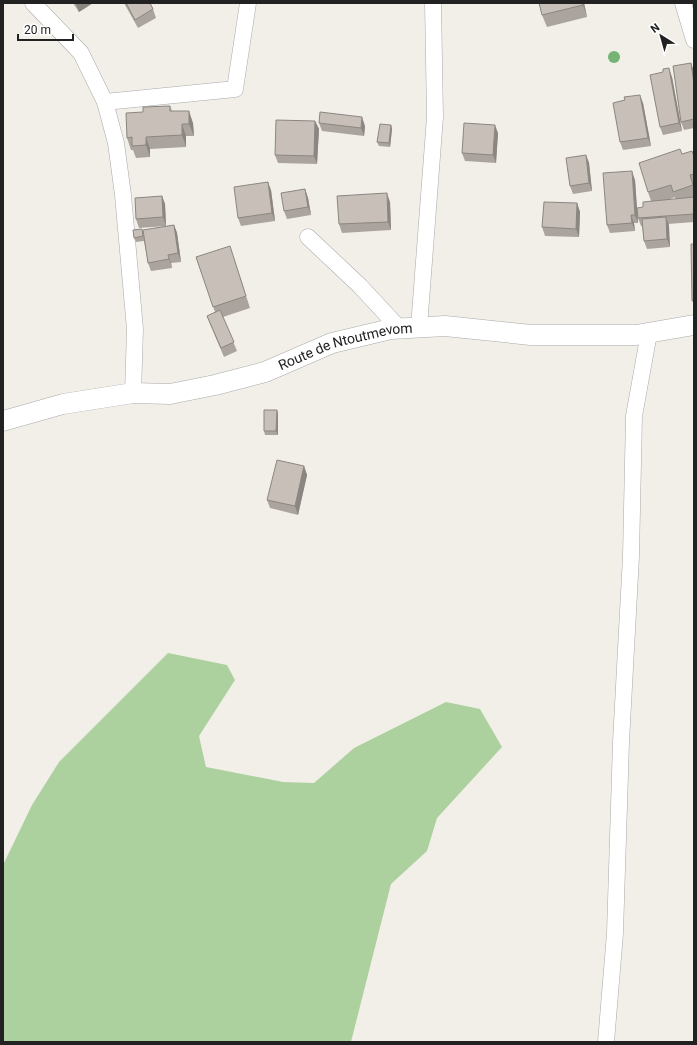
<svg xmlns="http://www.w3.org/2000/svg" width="697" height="1045" font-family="Roboto,sans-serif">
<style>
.forest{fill:#add19e}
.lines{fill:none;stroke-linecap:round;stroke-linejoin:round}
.minor-casing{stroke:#a9a9a9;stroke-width:17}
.tertiary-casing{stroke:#a9a9a9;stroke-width:21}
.minor{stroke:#fff;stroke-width:16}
.tertiary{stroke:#fff;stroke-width:20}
.tree{fill:#74b475}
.wall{fill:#aba49e;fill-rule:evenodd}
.shaded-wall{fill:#8b8681}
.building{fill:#c7bfb8;stroke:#8b8681}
.labels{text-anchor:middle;stroke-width:3;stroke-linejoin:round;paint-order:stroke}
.street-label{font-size:14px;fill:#222;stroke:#fff}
</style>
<rect width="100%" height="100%" fill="#f2efe9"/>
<path class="forest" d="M168 653 227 665 235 680 199 736 206 767 283 782 314 783 354 748 446 702 480 709 502 747 437 818 427 851 391 884 351 1042H3V865L32 805 59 762Z"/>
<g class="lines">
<defs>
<g id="minor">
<path d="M33 3 81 53 105 102 235 89 248 3"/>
<path d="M683 3 694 40"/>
<path d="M105 102 116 143 123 195 135 329 133 393"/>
<path d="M308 237 360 286 399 328"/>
<path d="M419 327 435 117 433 3"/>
<path d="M606 1042 615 933 621 742 631 556 634 416 649 333"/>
</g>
<g id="tertiary">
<path id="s1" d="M3 421 63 404 133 393 170 394 215 385 265 372 332 343 391 329 445 326 531 335H636L694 325"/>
</g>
</defs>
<use href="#minor" class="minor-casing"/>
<use href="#tertiary" class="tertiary-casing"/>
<use href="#minor" class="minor"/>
<use href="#tertiary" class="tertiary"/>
</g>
<circle class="tree" cx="614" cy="57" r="6"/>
<g class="wall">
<path d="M73 3H93L79 12Z"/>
<path d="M124 3H150L153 9 156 18 138 28Z"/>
<path d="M539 3H584L587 17 547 27 542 15Z"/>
<path d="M691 63 694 72V128L684 130 681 122Z"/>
<path d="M663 72 672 77 682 131 663 135 660 127Z"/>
<path d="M643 103 651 146 623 150 620 142Z"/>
<path d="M170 106 172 111 193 123 194 136H186V147L150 149V157L136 158 133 150H131L127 138 143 112Z"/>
<path d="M315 121 319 129 317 164 278 163 275 155Z"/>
<path d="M319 123 365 126 364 136 322 131Z"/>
<path d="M391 125 392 129 390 147 379 146 377 142Z"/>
<path d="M498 133 496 163 465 161 462 153Z"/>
<path d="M586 155 589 163 592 191 573 194 570 186Z"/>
<path d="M694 156V222L668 224 670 247 647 249 644 241 642 226H641L638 218 643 207 651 201 648 192ZM675 197V199L668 200Z"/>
<path d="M635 180 638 223H634L635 231 610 233 607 225Z"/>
<path d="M305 189 308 198 311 215 287 219 284 211Z"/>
<path d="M271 190 275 221 241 226 238 218Z"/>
<path d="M162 196 165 204 166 226 139 228 136 219Z"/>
<path d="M390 202 391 230 342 233 339 224Z"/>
<path d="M577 203 580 212 579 237 545 236 542 227Z"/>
<path d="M174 225 177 233 181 262 171 263 172 268 151 271 148 263 144 241 136 242 134 238 143 231Z"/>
<path d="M196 257 234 258 250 308 223 317 237 351 224 357 210 324 207 316 215 312Z"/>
<path d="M277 410 278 414V435H265L264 431Z"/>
<path d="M304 466 307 475 298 515 270 508 267 500Z"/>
</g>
<g class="shaded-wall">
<path d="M77 3H93L79 12 76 4Z"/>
<path d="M582 3H584L587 17 583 5Z"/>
<path d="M691 63 694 72V84Z"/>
<path d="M669 68 672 77 682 131 679 123Z"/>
<path d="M640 95 643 103 651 146 648 138Z"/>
<path d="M189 111 193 123 194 136 189 124Z"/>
<path d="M362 117 365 126 364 136 361 128Z"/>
<path d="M315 121 319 129 317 164 314 156Z"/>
<path d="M182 124 186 136V147L182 135Z"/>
<path d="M391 125 392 129 390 147 389 143Z"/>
<path d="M495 125 498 133 496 163 493 155Z"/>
<path d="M146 137 150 149V157L146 145Z"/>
<path d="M586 155 589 163 592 191 589 183Z"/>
<path d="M632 171 635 180 638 223 635 215Z"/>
<path d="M268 182 271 190 275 221 272 213Z"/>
<path d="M305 189 308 198 311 215 308 207Z"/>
<path d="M387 193 390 202 391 230 388 222Z"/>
<path d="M162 196 165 204 166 226 163 217Z"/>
<path d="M577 203 580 212 579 237 576 229Z"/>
<path d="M631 215 634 223 635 231 632 223Z"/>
<path d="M666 217 669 225 670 247 667 239Z"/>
<path d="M174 225 177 233 181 262 178 253Z"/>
<path d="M168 255 171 263 172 268 169 259Z"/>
<path d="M277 410 278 414V435L276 431Z"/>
<path d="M304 466 307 475 298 515 295 506Z"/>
</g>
<g class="building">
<path d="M126 3H150L153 9 135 20Z"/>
<path d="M539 3H582L583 5 542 15Z"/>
<path d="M691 63 694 84V119L681 122 673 66Z"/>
<path d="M669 68 679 123 660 127 650 75 663 72V69Z"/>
<path d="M640 95 648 138 620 142 613 103 625 100 624 97Z"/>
<path d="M170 106V111H189V124H182V135L146 137V145L132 146V137L127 138 126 113 143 112V107Z"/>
<path d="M320 112 362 117 361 128 319 123Z"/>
<path d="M276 120 315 121 314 156 275 155Z"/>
<path d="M464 123 495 125 493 155 462 153Z"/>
<path d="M380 124 391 125 389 143 377 142Z"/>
<path d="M680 149 682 154 692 151 694 156V174L690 175 693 185 673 192 671 185 648 192 639 163Z"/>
<path d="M586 155 589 183 570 186 566 158Z"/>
<path d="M632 171 635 215H631L632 223 607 225 603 173Z"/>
<path d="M268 182 272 213 238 218 234 187Z"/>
<path d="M305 189 308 207 284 211 281 193Z"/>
<path d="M387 193 388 222 339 224 337 196Z"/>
<path d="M162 196 163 217 136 219 135 198Z"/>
<path d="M694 197V214L638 218 637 208 643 207V202Z"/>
<path d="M544 202 577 203 576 229 542 227Z"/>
<path d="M666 217 667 239 644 241 642 219Z"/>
<path d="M174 225 178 253 168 255 169 259 148 263 143 230Z"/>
<path d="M142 229 143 236 134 238 133 230Z"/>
<path d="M691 244H694V301H692Z"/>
<path d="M230 246 246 296 213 307 196 257Z"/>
<path d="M220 310 234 342 221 348 207 316Z"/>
<path d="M264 410H277L276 431H264Z"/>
<path d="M277 460 304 466 295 506 267 500Z"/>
</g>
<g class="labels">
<g class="street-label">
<text dy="5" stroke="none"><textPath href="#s1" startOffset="353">Route de Ntoutmevom</textPath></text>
</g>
</g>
<rect width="697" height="1045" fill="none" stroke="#222222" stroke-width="8"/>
<g transform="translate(661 36) rotate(323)" stroke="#ffffff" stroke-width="3" paint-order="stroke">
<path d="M0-3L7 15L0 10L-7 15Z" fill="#222222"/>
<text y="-6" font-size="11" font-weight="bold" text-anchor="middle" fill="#222222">N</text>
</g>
<path d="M18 34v6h55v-6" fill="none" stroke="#222222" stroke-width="2"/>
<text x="24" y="34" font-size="12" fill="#222222" stroke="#ffffff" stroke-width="3" paint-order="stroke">20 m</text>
</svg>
